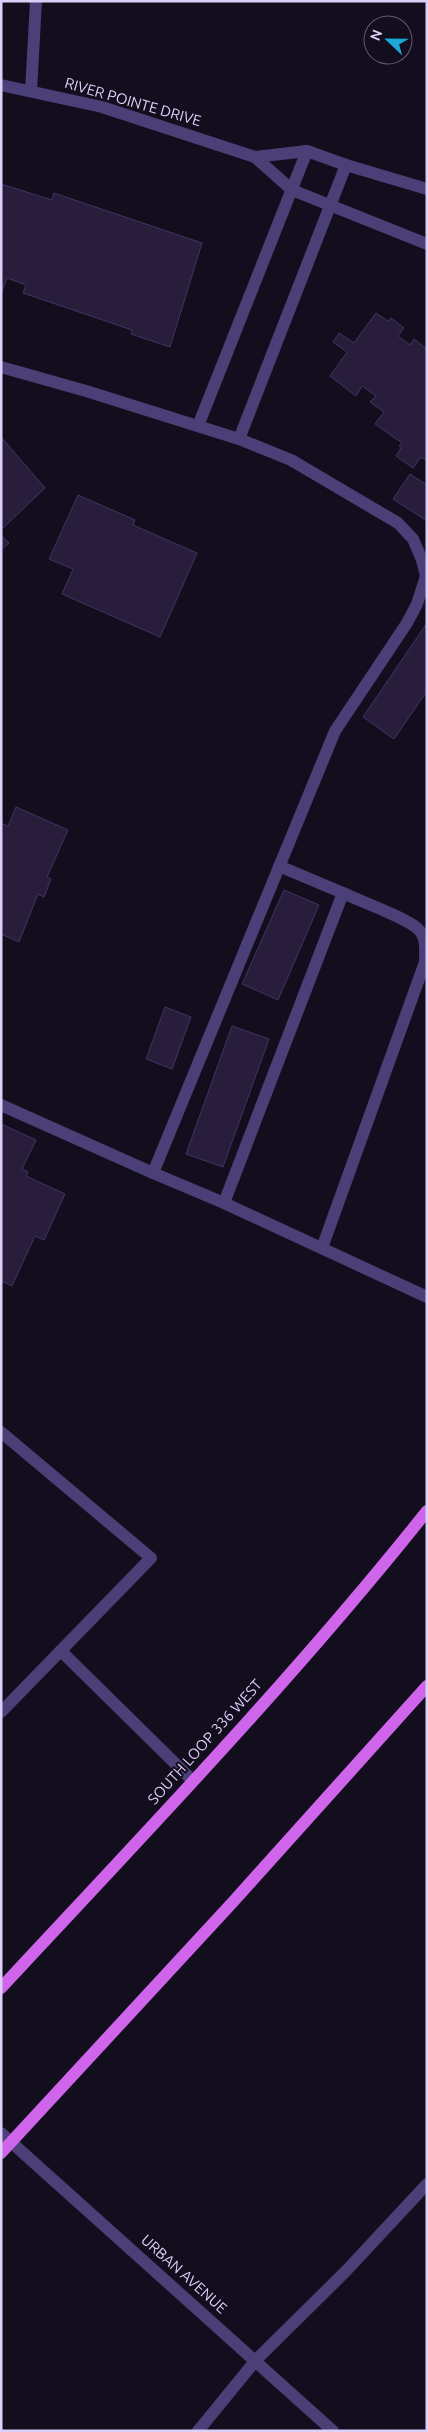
<svg xmlns="http://www.w3.org/2000/svg" width="428" height="2432" font-family="Ubuntu,sans-serif">
<style>
.building{fill:#281d3b;stroke:#443264}
.lines{fill:none;stroke-linecap:round;stroke-linejoin:round}
.service{stroke:#4a3f76;stroke-width:12}
.minor{stroke:#4a3f76;stroke-width:12}
.primary{stroke:#cf65eb;stroke-width:12}
.labels{text-anchor:middle;stroke-width:4;stroke-linejoin:round;paint-order:stroke}
.street-label{font-size:15px;fill:#dcd0f9;stroke:#130e1d}
</style>
<rect width="100%" height="100%" fill="#130e1d"/>
<g class="building">
<path d="M1 184 52 200 54 193 202 243 170 347 131 334 132 330 23 293 26 285 7 278 1 294Z"/>
<path d="M376 313 388 321 391 318 404 328 398 336 410 345 414 339 427 349V461L421 457 413 468 396 456 401 448 399 446 402 443 375 424 384 412 370 402 376 396 362 386 356 396 330 376 347 352 333 342 339 333 354 343Z"/>
<path d="M1 437 45 488 1 530Z"/>
<path d="M410 474 427 485V521L393 499Z"/>
<path d="M78 495 135 520 133 525 197 553 160 637 62 594 73 569 49 559Z"/>
<path d="M1 535 9 543 1 550Z"/>
<path d="M427 623V691L394 739 363 717Z"/>
<path d="M16 807 68 830 47 877 51 879 44 897 38 894 19 942 1 934V823L8 826Z"/>
<path d="M284 890 319 905 278 1000 242 984Z"/>
<path d="M165 1007 191 1017 172 1069 146 1059Z"/>
<path d="M232 1026 269 1039 223 1167 186 1154Z"/>
<path d="M1 1124 36 1140 22 1169 28 1172 26 1176 65 1194 44 1240 35 1236 12 1286 1 1281Z"/>
</g>
<g class="lines">
<g class="service">
<path d="M31 91 36 1"/>
<path d="M1 367 86 391 239 439 291 460 398 523 413 539 422 560 426 576 417 604 407 623 335 731 153 1173 1 1105"/>
<path d="M198 426 307 151"/>
<path d="M239 439 346 165"/>
<path d="M279 866 343 893"/>
<path d="M153 1173 224 1203 427 1297"/>
<path d="M224 1203 343 893C360 901 407 918 418 929 427 937 425 951 425 962L322 1248"/>
<path d="M1 1432 151 1558 1 1712"/>
<path d="M61 1651 193 1781"/>
<path d="M198 2431 256 2360 346 2271 427 2184"/>
</g>
<g class="minor">
<path d="M1 85 102 107 255 157 307 151 346 165 427 189"/>
<path d="M255 157 292 190 427 244"/>
<path d="M1 2133 333 2431"/>
</g>
<g class="primary">
<path d="M1 1988C146 1832 294 1678 427 1511"/>
<path d="M1 2153 232 1903 427 1686"/>
</g>
</g>
<g class="labels">
<g class="street-label">
<text transform="translate(133 102) rotate(16)" y="5">RIVER POINTE DRIVE</text>
<text transform="translate(205 1742) rotate(-48)" y="5">SOUTH LOOP 336 WEST</text>
<text transform="translate(184 2274) rotate(42)" y="5">URBAN AVENUE</text>
</g>
</g>
<rect width="428" height="2432" fill="none" stroke="#dcd0f9" stroke-width="5"/>
<g transform="translate(388 40) rotate(292)"><circle r="24" fill="#130e1d" stroke="#635c75"/>
<path d="M0-4L9 19L0 12L-9 19Z" fill="#1ca7d9"/>
<text y="-8" font-size="14" font-weight="bold" text-anchor="middle" fill="#dcd0f9">N</text>
</g>
</svg>
